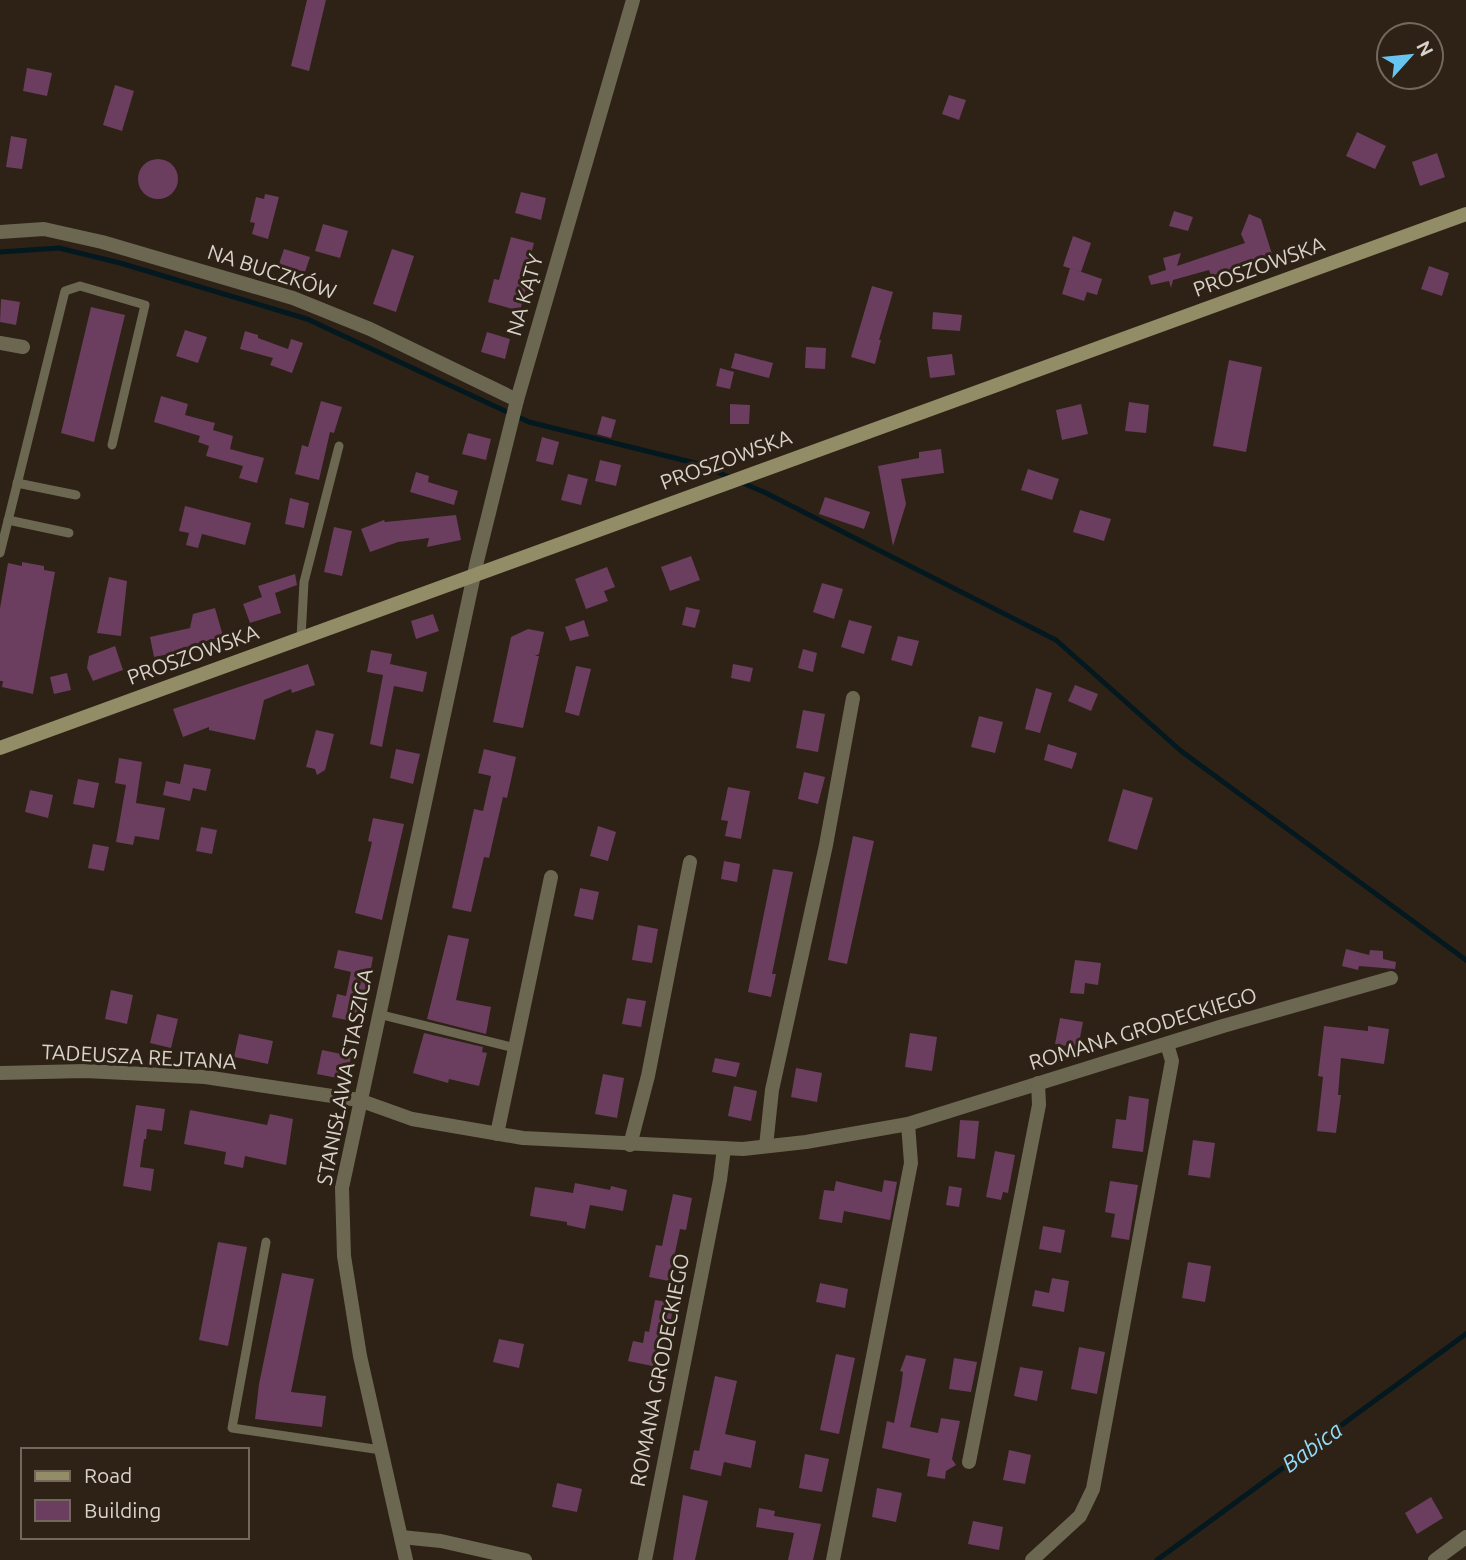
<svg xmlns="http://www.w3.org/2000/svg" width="1466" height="1560" font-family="Ubuntu,sans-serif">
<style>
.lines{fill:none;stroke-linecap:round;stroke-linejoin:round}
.stream{stroke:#041820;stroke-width:5}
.building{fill:#6b3d5e}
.service{stroke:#6b6750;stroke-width:9}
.minor{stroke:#6b6750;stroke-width:14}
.tertiary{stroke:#6b6750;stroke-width:14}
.secondary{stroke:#938d67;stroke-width:14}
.labels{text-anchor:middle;stroke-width:6;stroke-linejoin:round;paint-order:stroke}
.street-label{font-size:21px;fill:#d9d2ca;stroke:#2d2215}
.water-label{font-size:23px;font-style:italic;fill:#91dcfc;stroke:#2d2215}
</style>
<rect width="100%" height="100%" fill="#2d2215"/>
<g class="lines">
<g class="stream">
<path d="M0 252 59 248 120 263 307 319 529 422 699 464 766 493 1056 640 1181 751 1466 960"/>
<path d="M1157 1560 1466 1334"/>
</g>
</g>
<g class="building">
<path d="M307 0H326L309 71 291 66Z"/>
<path d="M27 68 52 73 47 96 23 91Z"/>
<path d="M115 85 134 91 122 131 103 125Z"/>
<path d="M949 95 966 100 959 120 942 114Z"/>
<path d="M1357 132 1386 146 1375 169 1346 156Z"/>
<path d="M11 136 27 139 22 169 6 167Z"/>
<path d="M1437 153 1445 177 1420 186 1412 162Z"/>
<circle cx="158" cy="179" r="20"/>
<path d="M521 192 546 198 541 220 515 213Z"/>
<path d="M265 194 279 197 268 239 252 234 255 223 250 222 256 197 264 199Z"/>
<path d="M1174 211 1193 217 1188 231 1169 226Z"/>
<path d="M1249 214 1261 219 1272 254 1232 266 1233 269 1211 276 1209 270 1173 280 1171 288 1169 281 1151 285 1148 276 1166 270 1163 258 1181 253 1177 266 1245 243 1241 234Z"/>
<path d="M323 224 348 231 340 258 315 251Z"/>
<path d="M1073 236 1091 243 1081 272 1063 266Z"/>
<path d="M511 237 534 243 522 287 526 288 520 311 488 302 494 279 499 280Z"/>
<path d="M284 249 310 257 305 272 279 264Z"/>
<path d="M392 249 414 256 396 312 373 304Z"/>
<path d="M1429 266 1449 273 1442 296 1421 289Z"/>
<path d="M1070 268 1102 279 1097 295 1087 292 1084 301 1062 294Z"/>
<path d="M872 286 893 292 879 340H881L875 364 851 357Z"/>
<path d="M1 299 20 302 16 325 0 322Z"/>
<path d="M91 307 125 315 94 442 61 433Z"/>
<path d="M933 312 962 315 960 331 932 329Z"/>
<path d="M185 330 207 337 198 363 176 356Z"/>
<path d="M245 331 258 335V338L288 349 291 339 303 343 292 373 270 365 273 358 240 349Z"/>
<path d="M487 332 510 339 505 359 481 352Z"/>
<path d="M806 347 826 348 825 369 805 368Z"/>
<path d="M735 353 773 363 769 378 731 368Z"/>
<path d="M952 354 955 375 930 378 927 357Z"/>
<path d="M1229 360 1262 367 1246 452 1213 446Z"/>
<path d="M720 368 734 372 730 389 716 386Z"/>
<path d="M161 396 188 404 185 415 215 423 213 430 233 436 230 449 264 458 257 483 239 478 243 466 206 456 209 446 198 442 200 436 154 422Z"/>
<path d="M321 401 342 407 334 433 330 432 319 480 295 474 302 445 308 447Z"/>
<path d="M1129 402 1149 405 1146 433 1125 431Z"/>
<path d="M730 404 750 405 749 424H730Z"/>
<path d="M1081 404 1088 434 1062 440 1056 410Z"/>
<path d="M602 416 616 420 611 438 597 434Z"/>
<path d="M468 433 491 439 486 460 462 454Z"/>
<path d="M542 437 559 442 553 465 536 461Z"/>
<path d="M941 449 944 473 901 479 906 504 893 546 878 466 919 458V452Z"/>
<path d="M600 460 621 465 616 486 595 481Z"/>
<path d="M1028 469 1059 479 1052 500 1021 490Z"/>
<path d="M416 472 429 476 428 482 458 491 454 505 410 492Z"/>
<path d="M568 474 588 479 581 505 561 500Z"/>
<path d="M825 497 870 512 864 529 819 514Z"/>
<path d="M290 498 309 503 304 528 285 524Z"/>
<path d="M185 506 251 523 245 545 202 534 198 548 186 545 189 533 179 531Z"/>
<path d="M1080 510 1111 519 1104 541 1073 532Z"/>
<path d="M456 515 461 540 427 547 429 538 398 542 370 552 361 529 384 520 385 522Z"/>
<path d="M334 527 352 531 342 576 324 572Z"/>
<path d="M691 556 700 580 670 591 661 567Z"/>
<path d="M22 562 44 566V570L55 572 33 694 2 687 3 681H0V608L8 563 22 566Z"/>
<path d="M607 567 615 587 604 591 608 601 586 609 575 579Z"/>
<path d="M295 574 297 585 275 593 281 613 250 623 243 604 262 597 258 586Z"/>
<path d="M109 577 127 581 121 636 97 633Z"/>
<path d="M822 583 843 589 834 619 813 612Z"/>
<path d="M686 607 700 610 695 628 682 625Z"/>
<path d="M215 608 223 636 180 649 179 652 154 657 150 637 190 628 193 614Z"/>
<path d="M433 614 439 631 416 639 411 621Z"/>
<path d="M584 620 589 636 570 641 565 627Z"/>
<path d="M849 620 872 626 864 654 841 647Z"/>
<path d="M528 629 544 632 539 654 535 656H539L523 728 493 722 511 637Z"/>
<path d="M898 636 919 641 912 666 891 660Z"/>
<path d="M115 646 123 670 93 681 87 668 89 656Z"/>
<path d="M803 649 817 653 813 672 798 668Z"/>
<path d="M371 650 392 654 390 664 427 672 423 692 394 686 382 747 370 744 383 675 367 672Z"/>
<path d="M308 664 315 685 292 693 291 689 264 700 255 740 209 730V727L183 737 173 709Z"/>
<path d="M733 664 753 668 750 682 731 678Z"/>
<path d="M576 666 591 669 579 716 565 712Z"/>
<path d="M67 673 71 690 54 694 50 677Z"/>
<path d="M1075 685 1098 694 1091 711 1068 701Z"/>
<path d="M1036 688 1052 693 1040 733 1025 729Z"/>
<path d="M803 710 825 714 818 752 796 748Z"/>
<path d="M979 716 1003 722 995 753 971 747Z"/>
<path d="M316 730 334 734 325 770 317 775 315 769 306 767Z"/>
<path d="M1048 744 1077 753 1072 769 1044 760Z"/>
<path d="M396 749 420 754 413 784 390 778Z"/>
<path d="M484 749 516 757 507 798 503 797 489 858 484 857 471 912 452 908 474 809 483 811 491 776 478 773Z"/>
<path d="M119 758 142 762 136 803 165 808 159 840 135 836 133 845 116 842 126 785 115 783Z"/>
<path d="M184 764 211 769 206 791 193 788 190 801 163 795 166 781 180 784Z"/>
<path d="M804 772 825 777 818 804 798 799Z"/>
<path d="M78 779 99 783 94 808 73 804Z"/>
<path d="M728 787 750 791 741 839 725 836 728 821 721 820Z"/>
<path d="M1123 789 1153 798 1137 850 1108 841Z"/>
<path d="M30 790 53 795 48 818 25 812Z"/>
<path d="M373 818 404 824 382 920 355 913 372 842 368 841Z"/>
<path d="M598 826 616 832 608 861 590 856Z"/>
<path d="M201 827 217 830 212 854 196 851Z"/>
<path d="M853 836 874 841 847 964 828 960Z"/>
<path d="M93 844 109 847 104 871 88 868Z"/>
<path d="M724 861 740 864 737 882 721 879Z"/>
<path d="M773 869 793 872 772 974H776L771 997 748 992Z"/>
<path d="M580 888 599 892 593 920 574 916Z"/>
<path d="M638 925 658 929 652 963 632 960Z"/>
<path d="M448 935 469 939 456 1000 491 1007 486 1034 427 1019Z"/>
<path d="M1346 949 1369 955 1370 950 1383 951V959L1396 962 1395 969 1359 966 1358 970 1342 966Z"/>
<path d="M338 950 373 957 367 992 362 991 356 1022 332 1017 337 994 346 996 351 972 334 968Z"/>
<path d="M1075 960 1101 963 1098 985 1085 983 1084 994 1070 993Z"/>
<path d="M111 990 133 995 127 1024 105 1019Z"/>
<path d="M627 998 646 1001 641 1027 622 1024Z"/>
<path d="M157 1014 178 1019 171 1048 150 1043Z"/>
<path d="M1060 1018 1083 1022 1078 1048 1055 1044Z"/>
<path d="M1324 1026 1368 1031V1026L1389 1029 1384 1064 1341 1058 1338 1095H1341L1336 1133 1317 1131 1323 1077 1318 1076Z"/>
<path d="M424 1033 483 1047 482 1052 487 1053 479 1086 449 1079 448 1083 413 1073Z"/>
<path d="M910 1033 937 1037 932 1071 905 1067Z"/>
<path d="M239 1034 273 1041 268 1064 234 1057Z"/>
<path d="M322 1050 351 1056 347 1080 317 1074Z"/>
<path d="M715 1058 740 1063 736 1077 712 1072Z"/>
<path d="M796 1068 822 1073 817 1102 791 1097Z"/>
<path d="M603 1074 624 1078 617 1118 595 1114Z"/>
<path d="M734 1086 757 1091 751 1121 728 1116Z"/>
<path d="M1129 1096 1149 1099 1143 1152 1112 1148 1116 1119 1126 1120Z"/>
<path d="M136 1105 165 1109 162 1131 147 1129 146 1139H144L140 1167 154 1169 151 1191 123 1186Z"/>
<path d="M190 1110 267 1125 270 1114 293 1119 286 1165 245 1156 243 1168 224 1164 226 1152 184 1144Z"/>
<path d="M960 1120 979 1121 975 1159 957 1157Z"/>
<path d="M1193 1140 1215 1143 1210 1178 1188 1175Z"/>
<path d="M995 1151 1015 1155 1008 1193 1003 1192 1001 1200 986 1197Z"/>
<path d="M884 1180 897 1182 890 1220 844 1211 842 1223 819 1219 824 1190 834 1191 836 1181 882 1192Z"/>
<path d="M1110 1181 1138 1185 1129 1240 1111 1237 1115 1214 1105 1212Z"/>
<path d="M575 1183 610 1190 611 1186 627 1190 623 1211 590 1205 585 1229 567 1225V1222L530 1216 535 1187 573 1193Z"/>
<path d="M949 1186 962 1188 959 1207 946 1205Z"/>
<path d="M673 1194 692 1198 686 1230 680 1229 669 1281 649 1277 656 1245 662 1246Z"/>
<path d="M1043 1226 1065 1230 1061 1253 1039 1249Z"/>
<path d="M218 1242 247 1247 228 1346 199 1340Z"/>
<path d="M1188 1262 1211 1266 1205 1302 1182 1298Z"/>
<path d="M282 1273 314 1279 291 1392 326 1396 322 1427 255 1419 259 1384Z"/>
<path d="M1052 1278 1069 1281 1064 1312 1032 1306 1035 1290 1049 1293Z"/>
<path d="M820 1283 848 1289 845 1308 816 1302Z"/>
<path d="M655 1300 674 1303 671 1319H667L657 1367 628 1361 633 1341 643 1343 645 1331 649 1332Z"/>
<path d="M499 1339 524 1344 519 1368 493 1362Z"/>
<path d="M1079 1347 1105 1352 1097 1394 1071 1389Z"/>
<path d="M836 1354 855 1358 839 1434 820 1430Z"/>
<path d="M906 1355 926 1359 910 1427 938 1433 941 1418 960 1421 952 1459 956 1465 946 1471 945 1479 927 1476 930 1459 882 1448 887 1421 894 1423 901 1387 903 1372 900 1371Z"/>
<path d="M954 1358 977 1362 971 1392 949 1389Z"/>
<path d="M1020 1367 1043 1371 1037 1401 1014 1396Z"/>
<path d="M715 1376 737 1381 725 1434 756 1441 751 1468 724 1462 721 1476 690 1469 694 1450 699 1451Z"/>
<path d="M1009 1450 1031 1455 1025 1484 1003 1480Z"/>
<path d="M805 1454 829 1459 822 1492 799 1488Z"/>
<path d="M557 1483 582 1489 577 1512 552 1507Z"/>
<path d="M877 1488 902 1493 896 1522 872 1517Z"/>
<path d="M683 1495 708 1501 695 1560H673Z"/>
<path d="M1431 1497 1443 1518 1417 1534 1405 1513Z"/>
<path d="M759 1508 775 1511 774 1516 821 1524 813 1560H788L794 1533 756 1527Z"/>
<path d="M973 1521 1003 1527 999 1550 968 1544Z"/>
</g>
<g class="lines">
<g class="service">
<path d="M17 483 76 495"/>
<path d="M8 520 69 533"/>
<path d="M0 553 65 291 80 286 145 305 112 445"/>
<path d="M301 638 304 582 339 446"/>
<path d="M378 1014 515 1048"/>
<path d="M266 1242 232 1428 381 1450"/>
</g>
<g class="minor">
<path d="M0 232 44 229 102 242 293 298 370 329 517 400"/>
<path d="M0 343 23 347"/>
<path d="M0 1073 85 1071 205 1077 359 1100 412 1119 523 1138 743 1149 806 1142 908 1124 1223 1026 1391 978"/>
<path d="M497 1134 551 877"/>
<path d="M630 1145 648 1076 690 862"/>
<path d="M766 1146 772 1090 826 845 853 698"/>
<path d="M969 1462 1039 1105 1038 1083"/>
<path d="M401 1537 441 1541 525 1560"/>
<path d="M406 1560 360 1356 344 1256 342 1188 477 561 517 400 633 0"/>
<path d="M645 1560 720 1180 724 1148"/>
<path d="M833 1560 911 1163 908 1124"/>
<path d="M1032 1560 1080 1516 1093 1489 1172 1061 1167 1044"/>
</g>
<path class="tertiary" d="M1435 1560 1466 1537"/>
<path class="secondary" d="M0 748 1466 214"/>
</g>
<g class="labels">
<g class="street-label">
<text transform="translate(1259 267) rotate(-20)" y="7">PROSZOWSKA</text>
<text transform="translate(272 272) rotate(18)" y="7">NA BUCZKÓW</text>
<text transform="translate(525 295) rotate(-74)" y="7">NA KĄTY</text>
<text transform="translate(726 460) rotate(-20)" y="7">PROSZOWSKA</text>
<text transform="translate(193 655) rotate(-20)" y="7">PROSZOWSKA</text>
<text transform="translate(1143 1029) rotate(-17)" y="7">ROMANA GRODECKIEGO</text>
<text transform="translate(139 1057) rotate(3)" y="7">TADEUSZA REJTANA</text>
<text transform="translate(345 1077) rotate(-79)" y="7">STANISŁAWA STASZICA</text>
<text transform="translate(660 1370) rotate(-79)" y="7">ROMANA GRODECKIEGO</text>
</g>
<g class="water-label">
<text transform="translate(1312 1447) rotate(-36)" y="8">Babica</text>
</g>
</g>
<rect x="21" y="1448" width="228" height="91" fill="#2d2215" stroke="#72685d" stroke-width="2"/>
<rect x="35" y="1471" width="35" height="10" fill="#938d67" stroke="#72685d" stroke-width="2"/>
<text x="84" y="1483" font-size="21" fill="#d9d2ca">Road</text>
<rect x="35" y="1500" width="35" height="21" fill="#6b3d5e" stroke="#72685d" stroke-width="2"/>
<text x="84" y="1518" font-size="21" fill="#d9d2ca">Building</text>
<g transform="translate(1410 56) rotate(63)"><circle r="33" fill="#2d2215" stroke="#72685d" stroke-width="2"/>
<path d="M0-5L12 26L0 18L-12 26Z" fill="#67c4f0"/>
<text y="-10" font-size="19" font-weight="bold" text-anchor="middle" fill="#d9d2ca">N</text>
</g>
</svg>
